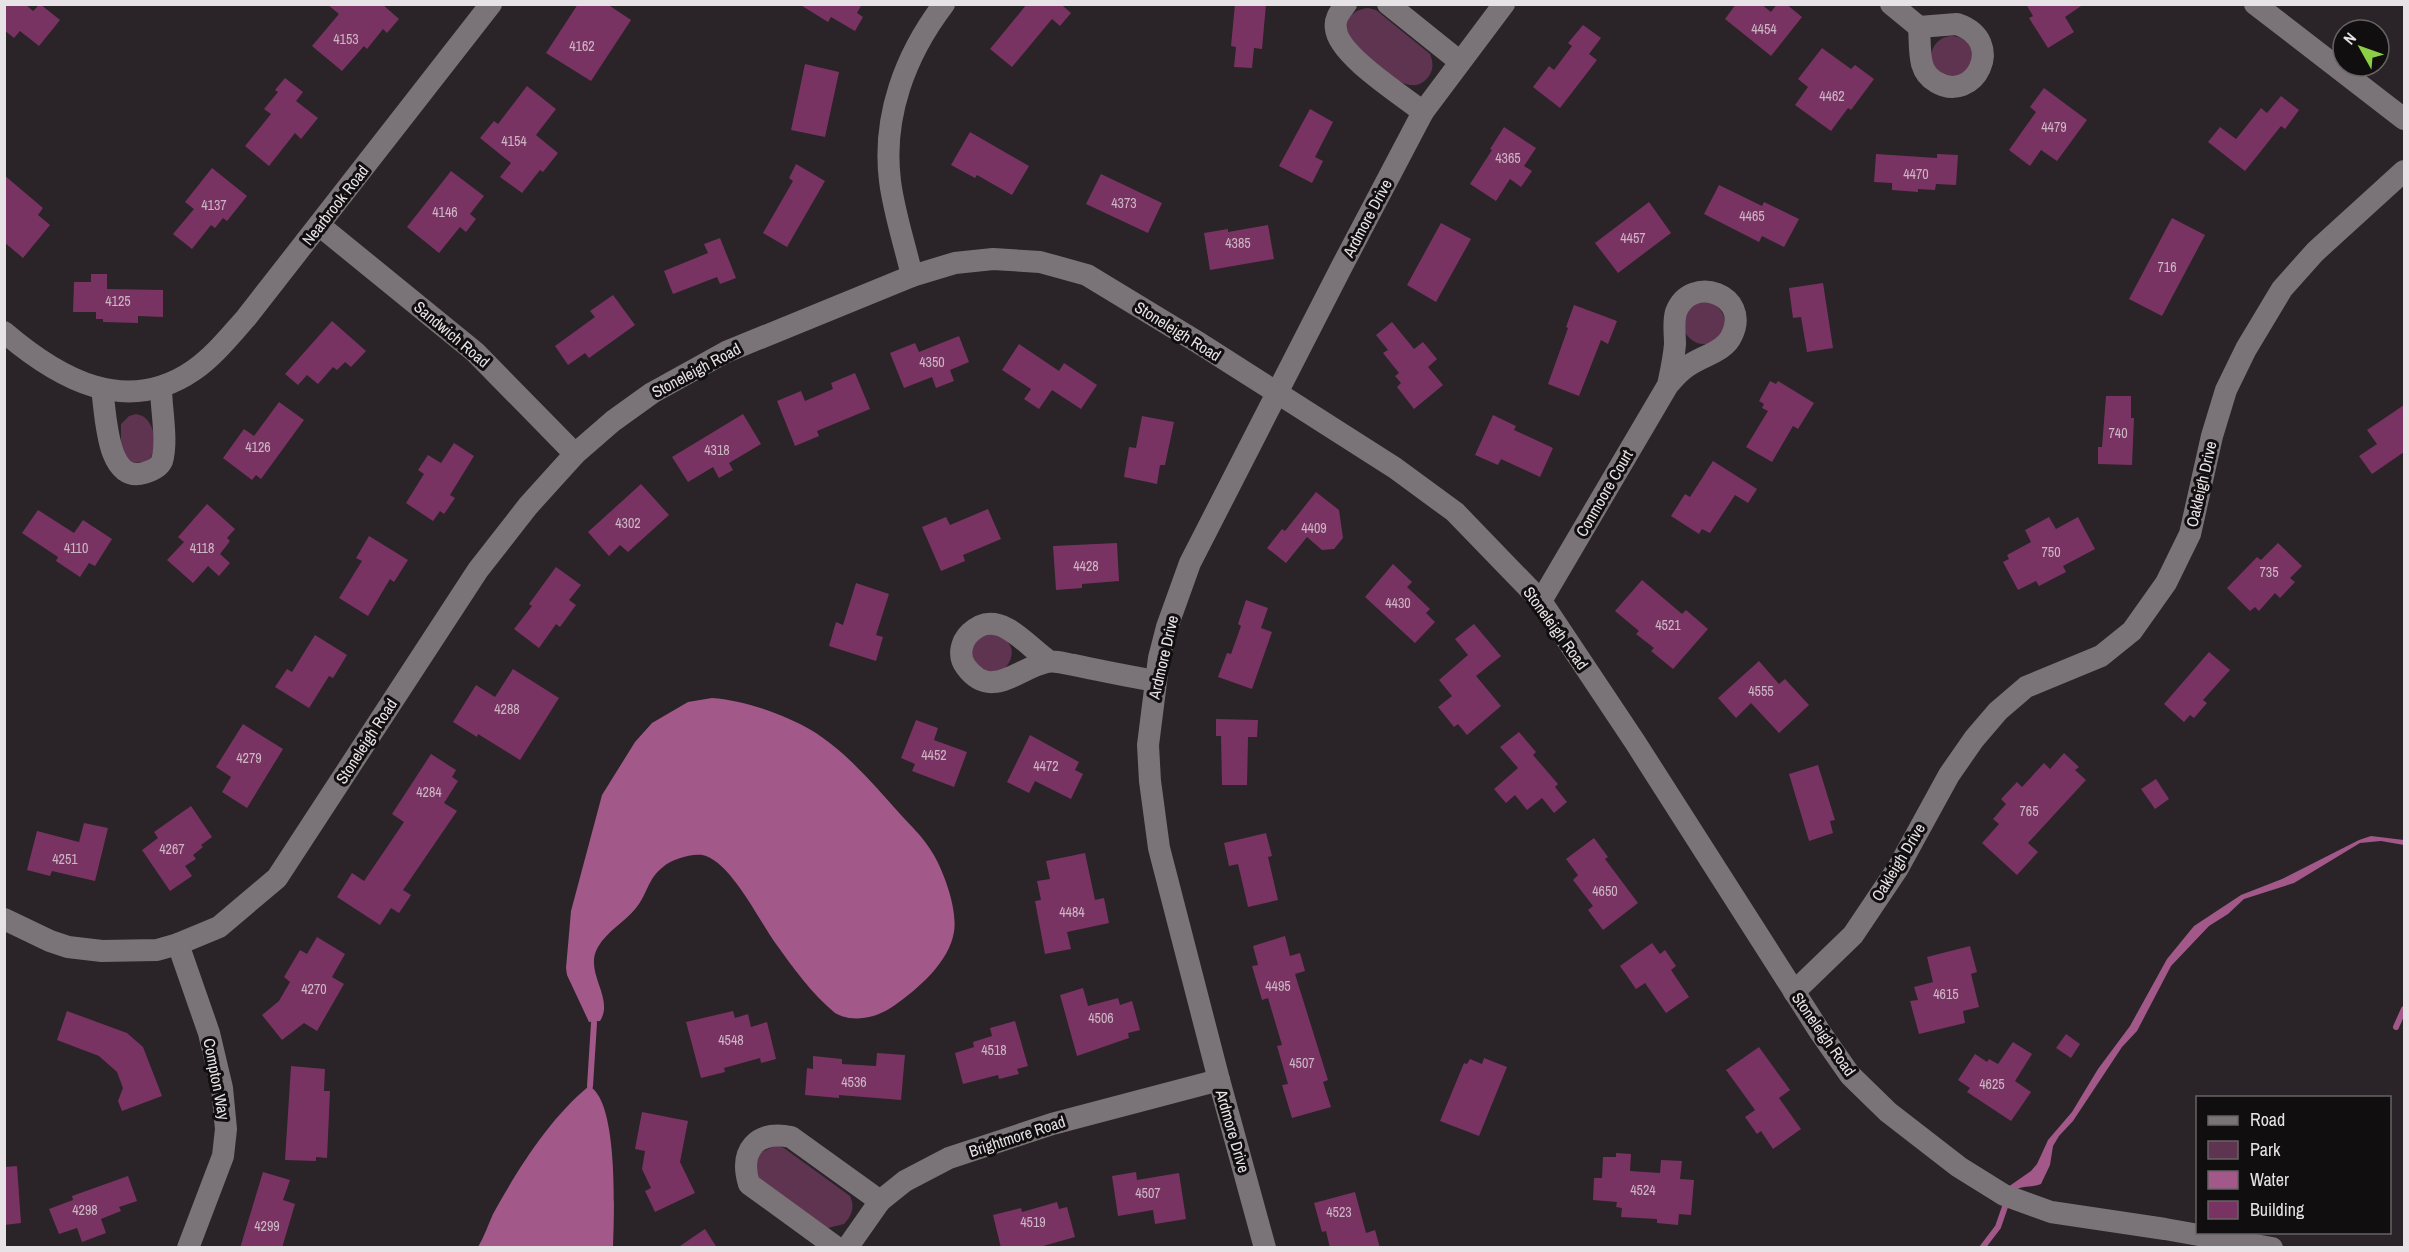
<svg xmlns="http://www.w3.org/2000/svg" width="2409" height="1252" font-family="'Archivo Narrow',sans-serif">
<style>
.green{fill:#5f3450}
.water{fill:#a25889}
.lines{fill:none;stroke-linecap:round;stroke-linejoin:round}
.stream{stroke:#a25889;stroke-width:6}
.building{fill:#793363}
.minor{stroke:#7a7377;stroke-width:22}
.labels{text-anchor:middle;stroke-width:6;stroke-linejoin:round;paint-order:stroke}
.number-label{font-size:14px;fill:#ccb6c4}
.street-label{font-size:16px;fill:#e7e2e5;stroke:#110e0f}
</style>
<rect width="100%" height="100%" fill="#2a2327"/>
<g class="green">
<path d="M1368 8 1376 10 1430 54C1433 61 1434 69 1429 76 1412 100 1385 71 1370 59 1365 55 1356 50 1352 44 1340 27 1348 10 1368 8Z"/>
<circle cx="1952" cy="57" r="21"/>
<circle cx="1704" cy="323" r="21"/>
<path d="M136 414C156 417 159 448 148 462L129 463 121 446V424L129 416Z"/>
<path d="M993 633C997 635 1003 637 1006 640 1019 652 1008 670 995 675L972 665 970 648 979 637Z"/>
<path d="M776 1145 784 1148 850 1196C855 1207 852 1215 844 1224L828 1228 821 1225 755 1176 754 1156Z"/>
</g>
<g class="water">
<path d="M712 698C743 700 784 714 811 730 846 751 874 785 901 815 910 825 921 835 928 846 942 865 958 908 954 932 949 962 919 988 895 1005 879 1017 854 1024 835 1013 812 994 794 969 776 944 760 922 733 866 706 856 695 852 672 859 663 867 648 878 647 895 636 908 625 922 607 931 598 947 583 972 615 998 600 1021L589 1022 567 975 566 968 571 911 602 795 635 742 652 723 688 702Z"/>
<path d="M2371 836 2404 840V845L2381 841 2360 843 2294 883 2244 899 2228 914 2209 926 2171 966 2137 1031 2122 1047 2073 1121 2059 1136 2053 1146 2050 1165 2041 1184C2031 1188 2023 1185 2015 1190L2008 1187 2031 1171 2037 1164 2048 1140 2072 1112 2098 1069 2130 1026 2167 959 2194 926 2241 895 2282 879 2359 840Z"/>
<path d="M589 1086C619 1101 614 1216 613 1247H478C484 1237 488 1225 493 1214 518 1169 549 1119 589 1086Z"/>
</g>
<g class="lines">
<g class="stream">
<path d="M2396 1027 2404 1009"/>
<path d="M590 1086 594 1023"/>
<path d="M1982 1248 1998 1227 2007 1201"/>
</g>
</g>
<g class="building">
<path d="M4 4H25L33 11 40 4 60 20 39 46 20 31 14 38 4 30Z"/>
<path d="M327 4H382L399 19 387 33 383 29 367 49 364 46 342 71 312 46 339 14Z"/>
<path d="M578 4H607L631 20 591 81 546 53Z"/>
<path d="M799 4H862L857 13 863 17 855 31 831 17 828 22Z"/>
<path d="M1027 4H1064L1063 6 1071 13 1060 26 1052 19 1012 67 990 49Z"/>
<path d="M1235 4H1266L1262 49 1254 48 1252 68 1234 67 1236 47 1231 46Z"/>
<path d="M1736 4H1761L1771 12 1777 4H1786L1802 17 1771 56 1725 19Z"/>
<path d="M2026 4H2084L2065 17 2074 32 2048 48 2029 18 2033 16Z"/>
<path d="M1583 25 1601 38 1589 54 1597 60 1560 108 1533 87 1549 66 1554 70 1572 46 1568 43Z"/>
<path d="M1822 48 1851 69 1855 65 1874 79 1851 110 1848 108 1831 131 1795 105 1808 87 1798 79Z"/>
<path d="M805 64 839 72 825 137 791 130Z"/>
<path d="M285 78 303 92 296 101 318 118 301 139 295 133 269 166 245 146 271 114 264 109 278 92 275 90Z"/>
<path d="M527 86 556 109 536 135 558 153 543 172 540 170 522 193 500 177 511 163 480 138 494 121 498 124Z"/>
<path d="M2044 88 2087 120 2057 161 2041 150 2030 166 2009 150 2036 112 2030 107Z"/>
<path d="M2281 96 2299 110 2285 129 2281 126 2245 171 2208 142 2220 127 2236 139 2261 108 2267 113Z"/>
<path d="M1310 109 1333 122 1315 157 1323 161 1312 183 1279 166Z"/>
<path d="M1504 127 1536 148 1524 166 1532 171 1521 187 1510 179 1496 201 1470 184 1492 150 1490 149Z"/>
<path d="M970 132 1029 166 1012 195 977 175 975 178 951 165Z"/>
<path d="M1876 154 1937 158V154L1958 155 1956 185 1936 184 1935 190 1918 189V192L1892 190V183L1874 182Z"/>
<path d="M796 164 825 181 787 247 763 233 793 181 789 178Z"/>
<path d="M212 168 247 196 227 221 223 218 215 228 211 225 192 249 173 234 194 209 185 202Z"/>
<path d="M451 171 484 196 470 214 476 219 466 232 460 227 439 253 407 227Z"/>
<path d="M1101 174 1162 203 1148 233 1086 204Z"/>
<path d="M4 175 43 208 38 215 50 225 23 258 4 242Z"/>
<path d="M1719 185 1762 206 1764 202 1799 219 1784 247 1762 236 1759 242 1704 214Z"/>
<path d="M1649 202 1671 233 1618 273 1595 243Z"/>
<path d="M2172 218 2205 235 2162 316 2129 299Z"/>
<path d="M1441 223 1471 239 1436 302 1407 285Z"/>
<path d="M1268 225 1274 259 1210 270 1204 233 1228 229V232Z"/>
<path d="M720 238 736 278 720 284 717 277 673 294 664 271 708 253 704 244Z"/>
<path d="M91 274H107V289L163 290V317L138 316V323L103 322V319H96V312H73L74 282H91Z"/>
<path d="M1823 283 1833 348 1807 352 1801 317 1793 318 1789 288Z"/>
<path d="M613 295 635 325 589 358 585 353 568 365 555 346 595 317 590 311Z"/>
<path d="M1574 305 1617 321 1608 344 1601 340 1579 396 1548 384 1568 328 1566 327Z"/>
<path d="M332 321 366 351 351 367 345 362 337 370 333 367 318 384 307 375 298 385 285 374Z"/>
<path d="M1392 322 1414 349 1423 342 1437 359 1428 367 1443 385 1414 409 1397 387 1401 383 1395 376 1399 373 1383 353 1388 350 1376 335Z"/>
<path d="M959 336 969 362 950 370 954 381 936 388 932 377 904 388 890 353 915 343 919 352Z"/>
<path d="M1019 344 1059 371 1064 363 1097 385 1081 409 1052 390 1039 409 1024 399 1031 389 1002 370Z"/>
<path d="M855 373 870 409 817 431 819 436 795 446 777 401 801 391 805 401 833 389 831 383Z"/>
<path d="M1770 381 1776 384 1778 381 1814 403 1798 429 1793 426 1772 462 1746 447 1768 411 1762 408 1764 404 1759 401Z"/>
<path d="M2106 396H2131V418H2134L2132 465 2098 464V447H2102Z"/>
<path d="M279 402 304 420 261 479 256 475 252 480 223 458 244 429 254 436Z"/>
<path d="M2404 405V452L2372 474 2359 456 2377 444 2367 430Z"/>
<path d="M743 414 761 444 729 463 733 470 719 478 713 467 688 482 672 457Z"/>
<path d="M1493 415 1516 426 1514 430 1553 448 1540 477 1501 459 1498 465 1475 455Z"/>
<path d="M1142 416 1174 422 1165 465H1160L1157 484 1124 477 1129 447 1136 448Z"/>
<path d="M454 443 474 456 450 495 455 498 444 514 440 511 433 521 406 503 424 474 418 470 428 455 441 463Z"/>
<path d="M1713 461 1757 489 1748 503 1735 495 1710 533 1702 529 1699 534 1671 516 1685 494 1690 497Z"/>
<path d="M641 484 669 515 628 552 620 545 609 556 588 532Z"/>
<path d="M1316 492 1339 510 1343 538 1334 549 1322 550 1307 537 1286 563 1267 548 1282 529 1285 531Z"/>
<path d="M207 504 235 529 227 538 230 541 220 554 230 563 219 576 208 566 193 583 167 560 184 542 178 537Z"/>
<path d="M988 509 1001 539 963 555 965 561 941 571 922 527 946 517 950 525Z"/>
<path d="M38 510 74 533 83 520 112 539 95 566 89 563 80 577 56 561 58 557 22 533Z"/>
<path d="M2049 517 2056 529 2078 517 2095 549 2063 566 2066 572 2039 586 2036 581 2018 590 2003 562 2009 559 2007 555 2031 542 2025 530Z"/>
<path d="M369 536 408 560 394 582 390 579 368 616 339 598 362 561 356 558Z"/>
<path d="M1117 543 1119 581 1082 584V588L1056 590 1053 546Z"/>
<path d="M2278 543 2302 566 2290 578 2295 582 2280 598 2275 593 2259 611 2255 607 2250 611 2227 588 2257 557 2261 560Z"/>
<path d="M1393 564 1412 582 1407 587 1430 609 1426 613 1435 622 1415 643 1365 597Z"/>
<path d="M556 567 581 585 569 600 576 605 560 627 556 624 539 648 514 629 532 606 529 604Z"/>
<path d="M1642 580 1682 614 1686 610 1708 629 1673 669 1651 651 1654 648 1636 634 1639 631 1615 611Z"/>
<path d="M856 583 889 594 876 635 883 637 876 661 829 646 836 622 843 625Z"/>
<path d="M1246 600 1268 608 1261 628 1272 632 1252 689 1218 677 1227 653 1231 654 1241 626 1238 624Z"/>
<path d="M1474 624 1501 656 1476 676 1501 706 1467 735 1458 724 1454 727 1438 707 1452 696 1439 680 1468 655 1455 639Z"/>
<path d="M315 635 347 655 333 678 329 676 309 708 275 687 287 669 292 672Z"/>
<path d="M2209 652 2230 670 2203 700 2207 703 2194 718 2190 715 2184 722 2164 704Z"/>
<path d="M1759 661 1779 684 1785 679 1809 705 1779 733 1751 703 1736 718 1718 698Z"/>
<path d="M513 669 559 698 520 760 478 734 477 737 453 722 476 685 495 697Z"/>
<path d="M1216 719 1258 720 1257 737H1248L1247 785H1222L1221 736H1216Z"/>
<path d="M916 720 938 728 934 740 967 752 954 787 912 771 915 764 901 758Z"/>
<path d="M243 724 283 749 247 808 222 792 231 777 216 767Z"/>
<path d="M1519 732 1536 752 1533 755 1558 784 1555 787 1567 802 1554 813 1542 798 1527 810 1515 795 1506 803 1494 789 1518 768 1500 747Z"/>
<path d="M1030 735 1079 762 1075 770 1083 774 1071 799 1035 781 1029 793 1007 782Z"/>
<path d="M2064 753 2079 767 2075 770 2086 780 2028 843 2038 852 2017 875 1982 843 1999 824 1993 819 2006 804 2001 799 2017 782 2022 787 2044 763 2050 769Z"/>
<path d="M431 754 456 770 452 777 458 781 444 803 457 811 403 890 411 895 399 913 391 908 380 925 337 897 352 873 364 881 404 822 392 814Z"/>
<path d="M1818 765 1835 820 1830 821 1833 833 1809 841 1789 774Z"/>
<path d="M2156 779 2169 799 2155 809 2141 789Z"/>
<path d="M191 806 212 837 201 845 203 847 193 855 196 859 185 866 192 876 170 891 142 850 158 838 154 832Z"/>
<path d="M84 823 108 828 95 881 52 871 50 876 27 870 37 831 79 842Z"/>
<path d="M1266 833 1272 856 1268 857 1278 900 1248 907 1238 864 1229 866 1224 843Z"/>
<path d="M1594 838 1608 857 1605 859 1638 903 1603 930 1588 910 1593 906 1573 880 1578 875 1566 859Z"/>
<path d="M1085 853 1095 900 1104 898 1109 923 1067 932 1071 949 1045 954 1035 901 1041 900 1037 881 1050 879 1046 861Z"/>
<path d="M1285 936 1290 956 1300 953 1305 971 1295 974 1328 1080 1323 1082 1331 1107 1292 1118 1282 1085 1288 1084 1277 1046 1282 1045 1268 998 1262 1000 1252 966 1258 965 1253 946Z"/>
<path d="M317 937 345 954 332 977 344 984 317 1031 304 1023 282 1040 262 1015 279 1001 290 982 284 977 300 950 307 954Z"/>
<path d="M1652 943 1660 954 1665 950 1676 966 1671 970 1689 997 1666 1013 1645 983 1636 989 1620 966Z"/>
<path d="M1970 946 1977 972 1971 974 1979 1007 1963 1011 1965 1023 1919 1034 1910 1001 1918 1000 1914 987 1933 982 1927 957Z"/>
<path d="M1083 988 1088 1006 1118 998 1120 1005 1132 1001 1140 1030 1128 1033 1129 1038 1077 1056 1060 995Z"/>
<path d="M67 1011 127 1033 143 1047 162 1096 122 1111 118 1101 123 1088 117 1072 99 1056 57 1040Z"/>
<path d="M733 1011 735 1018 748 1014 751 1027 767 1022 776 1059 761 1063 760 1058 724 1068 725 1072 701 1078 686 1022Z"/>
<path d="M1015 1021 1028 1066 1017 1069 1019 1074 999 1079 998 1075 963 1084 955 1053 974 1047 973 1042 992 1036 990 1028Z"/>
<path d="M2066 1034 2080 1044 2071 1058 2056 1048Z"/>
<path d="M2013 1042 2032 1054 2015 1081 2031 1092 2011 1121 1967 1092 1970 1088 1958 1080 1975 1054 1987 1062 1989 1059 1998 1064Z"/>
<path d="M1759 1047 1790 1090 1779 1098 1801 1129 1773 1149 1761 1131 1757 1134 1745 1117 1755 1110 1726 1070Z"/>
<path d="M877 1053 905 1055 901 1100 839 1095V1098L805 1095 807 1068 813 1069V1056L842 1059V1064L876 1066Z"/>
<path d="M1484 1058 1507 1067 1479 1136 1440 1121 1464 1063 1467 1064 1470 1059 1482 1064Z"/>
<path d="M291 1066 325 1069 324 1091H330L327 1158 316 1157V1161L285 1160Z"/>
<path d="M642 1112 688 1121 680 1162 695 1193 655 1212 645 1191 651 1188 642 1169 645 1151 635 1149Z"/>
<path d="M1616 1153 1631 1154 1630 1171 1660 1173 1661 1160 1682 1161 1680 1179 1694 1180 1691 1215 1679 1214 1678 1225 1657 1223V1219L1621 1217 1622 1208 1616 1207 1617 1202 1593 1200 1594 1178H1602L1603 1157H1616Z"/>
<path d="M17 1166 21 1223 4 1225V1167Z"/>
<path d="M263 1172 290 1180 283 1200 295 1204 282 1248H240Z"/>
<path d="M1136 1172 1137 1180 1179 1173 1186 1219 1155 1224 1153 1210 1118 1216 1112 1176Z"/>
<path d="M128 1176 137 1201 119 1207 121 1211 101 1219 106 1233 82 1242 77 1228 59 1234 49 1209 73 1200 72 1196Z"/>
<path d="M1355 1192 1366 1233 1375 1230 1380 1248H1330L1326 1231 1322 1232 1314 1203Z"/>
<path d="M1057 1202 1059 1209 1067 1207 1075 1237 1036 1248H1001L993 1215 1021 1208 1022 1212Z"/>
<path d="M705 1229 717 1248H677Z"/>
</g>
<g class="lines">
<g class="minor">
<path d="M1346 4C1340 12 1334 19 1336 29 1338 55 1402 95 1423 112"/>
<path d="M1388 4 1459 61"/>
<path d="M1891 4 1919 27"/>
<path d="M2255 4 2404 119"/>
<path d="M1957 24C2008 41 1974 105 1936 82 1929 78 1924 71 1922 64 1919 52 1920 38 1919 27Z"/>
<path d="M319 225 475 352 575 454"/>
<path d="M912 276C905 245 894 213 890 181 882 117 905 55 944 4"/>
<path d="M4 332C59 379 126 417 194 370 214 356 229 337 246 318L491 4"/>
<path d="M102 389C106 413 106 484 144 473 151 471 159 468 162 461 168 441 161 409 161 387"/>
<path d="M1541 601 1668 385C1674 378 1680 371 1688 366 1701 356 1725 352 1732 335 1751 295 1691 273 1676 312 1673 322 1675 334 1675 344 1674 358 1671 371 1668 385"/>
<path d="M1049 661C1029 648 1005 615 980 626 974 629 967 635 964 641 960 650 960 659 966 667 991 701 1018 668 1047 662 1055 660 1066 664 1074 665 1101 671 1128 676 1155 681"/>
<path d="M4 919 50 941 68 947 102 951 157 950 178 944 219 927 277 878 478 570 528 506 575 454 613 421 652 393 726 352 912 276 955 263 993 259 1040 262 1087 275 1199 343 1395 468 1455 512 1541 601 1635 742 1820 1032 1850 1075 1888 1112 1959 1167 2004 1195 2051 1212 2165 1229 2272 1248"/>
<path d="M178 944 209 1033 222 1088 226 1129 223 1156 188 1248"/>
<path d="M1794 992 1853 935 1898 868 1949 775 1974 739 1998 711 2026 687 2101 656 2132 631 2166 583 2190 534 2212 436 2226 390 2246 349 2282 289 2315 252 2404 171"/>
<path d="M837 1248 749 1184C739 1151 756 1130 791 1137L880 1201"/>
<path d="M847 1248 880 1201 905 1181 949 1158 1052 1124 1219 1080"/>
<path d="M1265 1248 1219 1080 1159 848 1150 781 1148 745 1159 658 1167 627 1190 563 1341 268 1423 112 1504 4"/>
</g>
</g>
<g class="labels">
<g class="number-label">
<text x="1764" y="34">4454</text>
<text x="346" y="44">4153</text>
<text x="582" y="51">4162</text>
<text x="1832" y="101">4462</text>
<text x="2054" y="132">4479</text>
<text x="514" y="146">4154</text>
<text x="1508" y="163">4365</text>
<text x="1916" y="179">4470</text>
<text x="1124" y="208">4373</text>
<text x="214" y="210">4137</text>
<text x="445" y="217">4146</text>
<text x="1752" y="221">4465</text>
<text x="1633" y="243">4457</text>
<text x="1238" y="248">4385</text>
<text x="2167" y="272">716</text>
<text x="118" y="306">4125</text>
<text x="932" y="367">4350</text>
<text x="2118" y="438">740</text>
<text x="258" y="452">4126</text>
<text x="717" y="455">4318</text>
<text x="628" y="528">4302</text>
<text x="1314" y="533">4409</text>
<text x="76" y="553">4110</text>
<text x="202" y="553">4118</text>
<text x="2051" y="557">750</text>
<text x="1086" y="571">4428</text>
<text x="2269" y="577">735</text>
<text x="1398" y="608">4430</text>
<text x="1668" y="630">4521</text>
<text x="1761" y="696">4555</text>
<text x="507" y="714">4288</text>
<text x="934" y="760">4452</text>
<text x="249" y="763">4279</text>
<text x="1046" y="771">4472</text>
<text x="429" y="797">4284</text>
<text x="2029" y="816">765</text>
<text x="172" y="854">4267</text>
<text x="65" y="864">4251</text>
<text x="1605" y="896">4650</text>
<text x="1072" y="917">4484</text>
<text x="1278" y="991">4495</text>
<text x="314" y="994">4270</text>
<text x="1946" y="999">4615</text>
<text x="1101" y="1023">4506</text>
<text x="731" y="1045">4548</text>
<text x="994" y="1055">4518</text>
<text x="1302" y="1068">4507</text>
<text x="854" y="1087">4536</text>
<text x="1992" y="1089">4625</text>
<text x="1643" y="1195">4524</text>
<text x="1148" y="1198">4507</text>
<text x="85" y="1215">4298</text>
<text x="1339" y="1217">4523</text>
<text x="1033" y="1227">4519</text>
<text x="267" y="1231">4299</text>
</g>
<g class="street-label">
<text transform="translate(335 205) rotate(-52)" y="6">Nearbrook Road</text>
<text transform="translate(1367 218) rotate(-62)" y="6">Ardmore Drive</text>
<text transform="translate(1178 331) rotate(32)" y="6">Stoneleigh Road</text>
<text transform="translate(452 334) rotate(40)" y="6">Sandwich Road</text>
<text transform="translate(696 370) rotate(-28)" y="6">Stoneleigh Road</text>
<text transform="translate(2201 484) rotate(-77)" y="6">Oakleigh Drive</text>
<text transform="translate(1604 493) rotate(-60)" y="6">Conmoore Court</text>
<text transform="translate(1556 628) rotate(54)" y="6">Stoneleigh Road</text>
<text transform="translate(1163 657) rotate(-77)" y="6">Ardmore Drive</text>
<text transform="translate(366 741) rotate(-57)" y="6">Stoneleigh Road</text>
<text transform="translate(1898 862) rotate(-59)" y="6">Oakleigh Drive</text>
<text transform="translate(1824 1034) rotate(55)" y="6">Stoneleigh Road</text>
<text transform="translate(217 1079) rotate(79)" y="6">Compton Way</text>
<text transform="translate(1233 1131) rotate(74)" y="6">Ardmore Drive</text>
<text transform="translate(1017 1136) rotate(-18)" y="6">Brightmore Road</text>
</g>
</g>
<rect width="2409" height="1252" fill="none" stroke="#e7e2e5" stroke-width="12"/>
<rect x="2196" y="1096" width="195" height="138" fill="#110e0f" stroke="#676365" stroke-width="1.5"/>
<rect x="2208" y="1116" width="30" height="9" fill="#7a7377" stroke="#676365" stroke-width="1.5"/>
<text x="2250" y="1126" font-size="18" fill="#e7e2e5">Road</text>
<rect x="2208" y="1141" width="30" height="18" fill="#5f3450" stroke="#676365" stroke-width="1.5"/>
<text x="2250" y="1156" font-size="18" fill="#e7e2e5">Park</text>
<rect x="2208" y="1171" width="30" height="18" fill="#a25889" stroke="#676365" stroke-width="1.5"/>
<text x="2250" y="1186" font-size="18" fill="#e7e2e5">Water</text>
<rect x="2208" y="1201" width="30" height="18" fill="#793363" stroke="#676365" stroke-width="1.5"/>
<text x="2250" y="1216" font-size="18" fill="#e7e2e5">Building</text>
<g transform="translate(2361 48) rotate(310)"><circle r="28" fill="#110e0f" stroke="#676365" stroke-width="1.5"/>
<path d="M0-4.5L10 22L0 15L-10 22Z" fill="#8cce45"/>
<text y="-9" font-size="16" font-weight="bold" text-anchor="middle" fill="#e7e2e5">N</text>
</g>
</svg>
